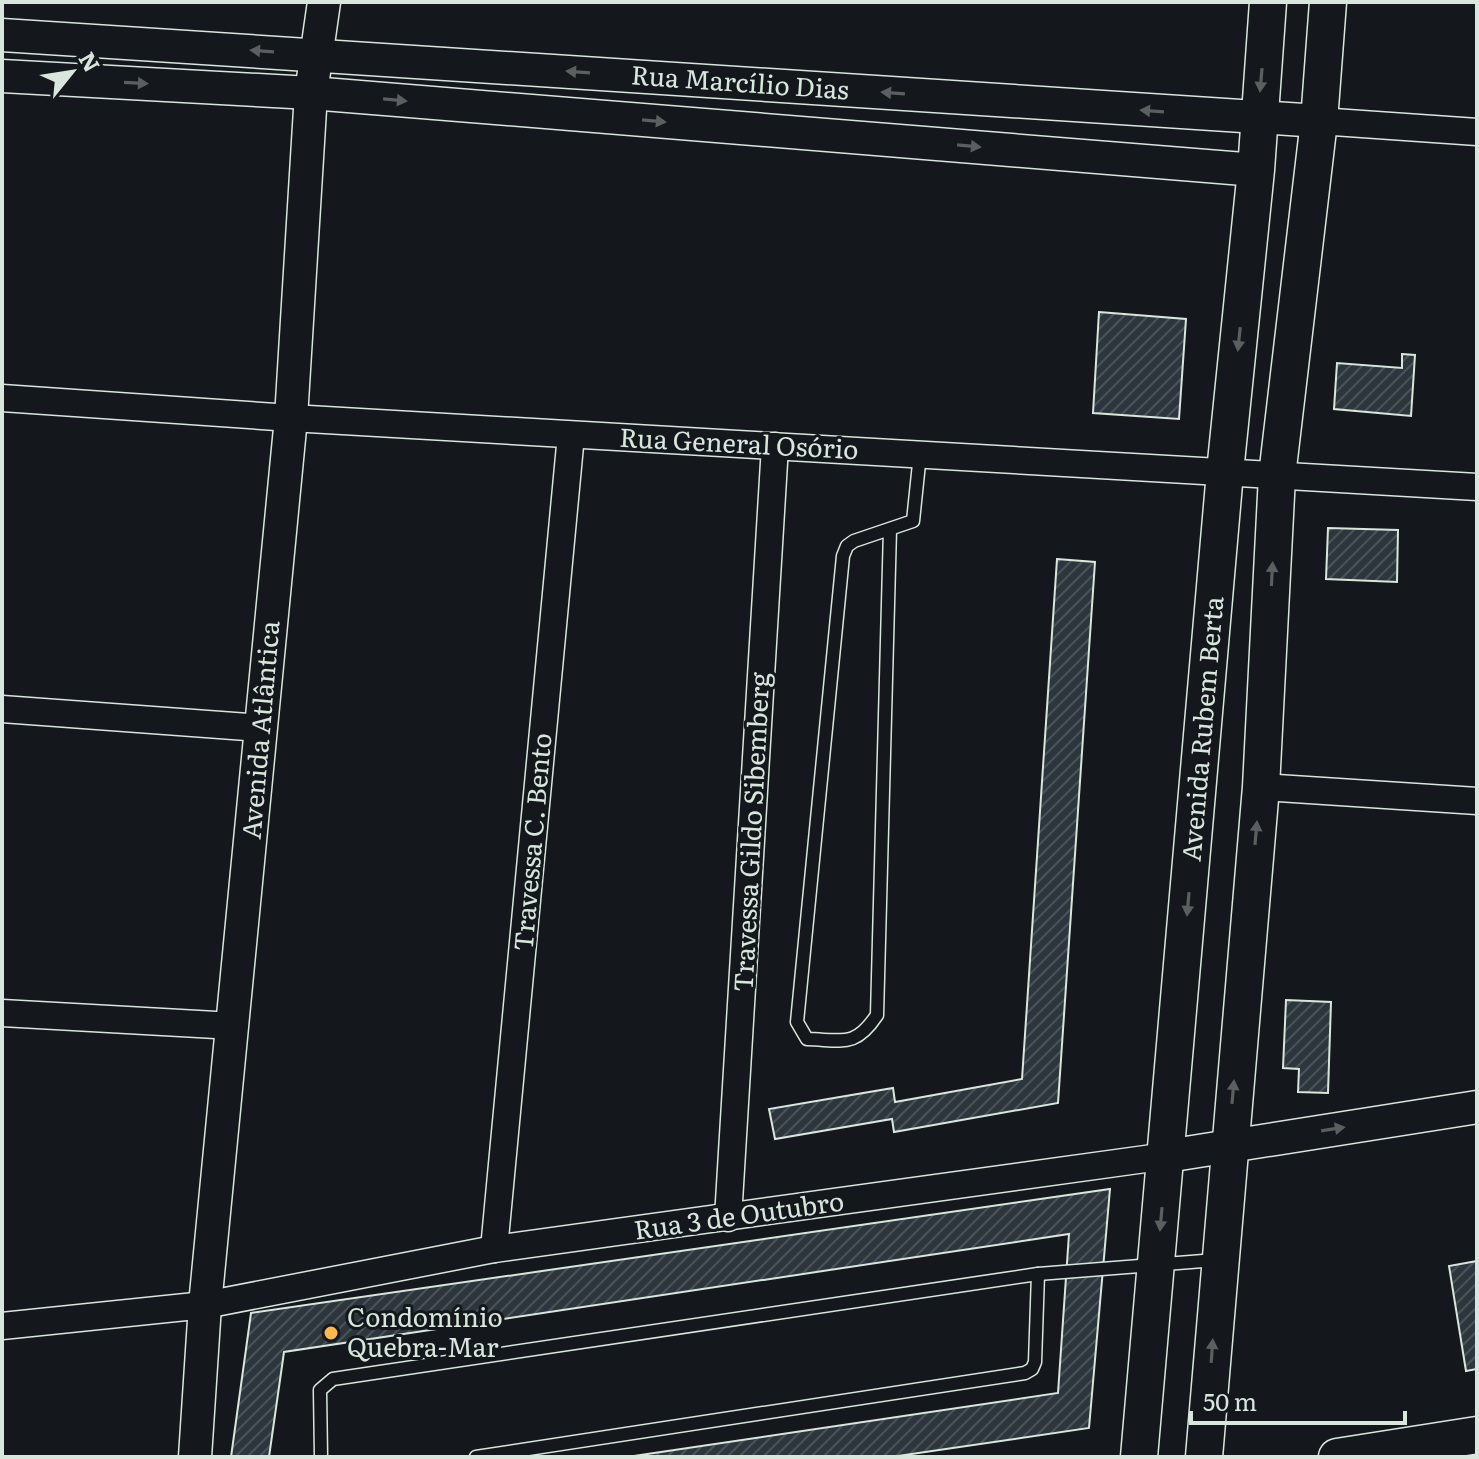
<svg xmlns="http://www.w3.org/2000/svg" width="1479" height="1459" font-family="Literata,serif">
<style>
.building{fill:url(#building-hatch);stroke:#d8e6dc;stroke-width:2}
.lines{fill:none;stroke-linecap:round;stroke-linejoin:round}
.service-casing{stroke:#d8e6dc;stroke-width:15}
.minor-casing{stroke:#d8e6dc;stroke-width:29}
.tertiary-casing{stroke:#d8e6dc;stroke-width:35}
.secondary-casing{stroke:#d8e6dc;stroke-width:39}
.service{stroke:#14181c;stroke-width:12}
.minor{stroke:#14181c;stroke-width:26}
.tertiary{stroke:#14181c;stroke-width:32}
.secondary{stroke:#14181c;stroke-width:36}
.oneway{fill:#59605f}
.poi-dot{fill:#ffb74d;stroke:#14181c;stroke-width:3}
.labels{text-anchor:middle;stroke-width:6;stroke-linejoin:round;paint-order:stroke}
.street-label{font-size:26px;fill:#d8e6dc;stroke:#14181c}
.poi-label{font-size:26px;fill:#d8e6dc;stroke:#14181c;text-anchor:start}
</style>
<defs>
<pattern id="building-hatch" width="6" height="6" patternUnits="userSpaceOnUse" patternTransform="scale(2)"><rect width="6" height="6" fill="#2c363c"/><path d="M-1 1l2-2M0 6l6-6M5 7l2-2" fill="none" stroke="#4a5358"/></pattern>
</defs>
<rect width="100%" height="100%" fill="#14181c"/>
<g class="building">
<path d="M1099 312 1186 319 1179 419 1093 413Z"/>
<path d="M1402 354 1415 355 1411 416 1334 409 1337 363 1402 368Z"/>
<path d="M1328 528 1398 530 1397 582 1326 579Z"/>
<path d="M1057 559 1095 562 1058 1103 894 1132 892 1119 775 1139 769 1109 893 1088 895 1102 1022 1079Z"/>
<path d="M1286 1000 1331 1002 1328 1093 1298 1092 1299 1069 1283 1068Z"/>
<path d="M1110 1189 1089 1428 891 1457H627L1058 1393 1069 1234 284 1352 269 1457H231L251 1313Z"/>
<path d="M1477 1261V1369L1466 1371 1449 1266Z"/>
</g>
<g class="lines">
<defs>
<g id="service">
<path d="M890 529 877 1015C855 1048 843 1040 807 1039L797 1022 843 556 847 546 854 541 913 521 920 454"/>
<path d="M321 1457 320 1390 333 1379 1038 1274 1216 1260"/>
<path d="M476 1457 1025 1373 1032 1369 1035 1362 1038 1274"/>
</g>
<g id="minor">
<path d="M1319 121 1477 132"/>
<path d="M2 398 291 418 1477 487"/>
<path d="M2 709 261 728"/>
<path d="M1261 787 1477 801"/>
<path d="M2 1013 234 1026"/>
<path d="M728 1218 775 446"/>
<path d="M494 1249 571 435"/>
<path d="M2 1326 205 1305 494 1249 1167 1156"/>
</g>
<g id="tertiary">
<path d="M2 35 1319 121"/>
<path d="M2 76 311 93 1256 170"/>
<path d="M1167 1156 1477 1107"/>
<path d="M195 1457 205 1305 291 418 311 93 324 2"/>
</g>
<g id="secondary">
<path d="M1139 1457 1225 472 1256 170 1268 2"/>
<path d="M1204 1457 1261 787 1277 476 1319 121 1328 2"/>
<path d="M1337 1457 1477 1435"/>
</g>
</defs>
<use href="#service" class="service-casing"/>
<use href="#minor" class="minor-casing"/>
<use href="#tertiary" class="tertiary-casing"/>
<use href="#secondary" class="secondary-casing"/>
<use href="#service" class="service"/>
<use href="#minor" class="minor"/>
<use href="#tertiary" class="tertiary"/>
<use href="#secondary" class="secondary"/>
</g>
<defs><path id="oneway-solid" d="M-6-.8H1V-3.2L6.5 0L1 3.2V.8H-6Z" transform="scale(2)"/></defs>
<g class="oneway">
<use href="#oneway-solid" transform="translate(262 51) rotate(-176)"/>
<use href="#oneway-solid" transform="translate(578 72) rotate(-176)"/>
<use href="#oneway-solid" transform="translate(1261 80) rotate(95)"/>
<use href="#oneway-solid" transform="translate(136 83) rotate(3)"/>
<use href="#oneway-solid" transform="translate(893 93) rotate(-176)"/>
<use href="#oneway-solid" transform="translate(395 100) rotate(5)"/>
<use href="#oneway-solid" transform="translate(1152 111) rotate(-176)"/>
<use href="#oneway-solid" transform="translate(654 121) rotate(5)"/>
<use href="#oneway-solid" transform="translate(969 146) rotate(5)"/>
<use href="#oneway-solid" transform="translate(1239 339) rotate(96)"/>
<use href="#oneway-solid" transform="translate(1272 574) rotate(-87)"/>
<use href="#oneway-solid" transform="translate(1256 833) rotate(-85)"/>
<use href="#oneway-solid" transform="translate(1188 904) rotate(95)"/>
<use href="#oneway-solid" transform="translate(1233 1092) rotate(-85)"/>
<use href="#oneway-solid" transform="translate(1333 1129) rotate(-9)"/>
<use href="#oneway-solid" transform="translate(1161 1219) rotate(95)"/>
<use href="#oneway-solid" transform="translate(1212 1351) rotate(-86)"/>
</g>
<circle class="poi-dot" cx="331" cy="1333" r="8"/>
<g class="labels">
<g class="street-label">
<text transform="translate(740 83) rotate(4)" y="9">Rua Marcílio Dias</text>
<text transform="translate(739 444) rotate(3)" y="9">Rua General Osório</text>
<text transform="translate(1203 729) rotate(-85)" y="9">Avenida Rubem Berta</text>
<text transform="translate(261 730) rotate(-85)" y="9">Avenida Atlântica</text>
<text transform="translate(752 832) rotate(-87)" y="9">Travessa Gildo Sibemberg</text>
<text transform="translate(533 842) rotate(-85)" y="9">Travessa C. Bento</text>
<text transform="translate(739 1216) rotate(-8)" y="9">Rua 3 de Outubro</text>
</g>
<g class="poi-label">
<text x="347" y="1327">Condomínio<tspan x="347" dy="30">Quebra-Mar</tspan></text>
</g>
</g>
<rect width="1479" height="1459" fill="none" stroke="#d8e6dc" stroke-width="8"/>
<g transform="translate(72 72) rotate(60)" stroke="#14181c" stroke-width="6" paint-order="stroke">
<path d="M0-6L14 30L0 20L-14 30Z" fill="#d8e6dc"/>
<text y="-12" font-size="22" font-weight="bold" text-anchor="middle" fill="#d8e6dc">N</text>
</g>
<path d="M1191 1411v12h214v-12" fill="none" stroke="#d8e6dc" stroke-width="4"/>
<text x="1203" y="1411" font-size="24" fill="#d8e6dc" stroke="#14181c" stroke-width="6" paint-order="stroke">50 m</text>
</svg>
